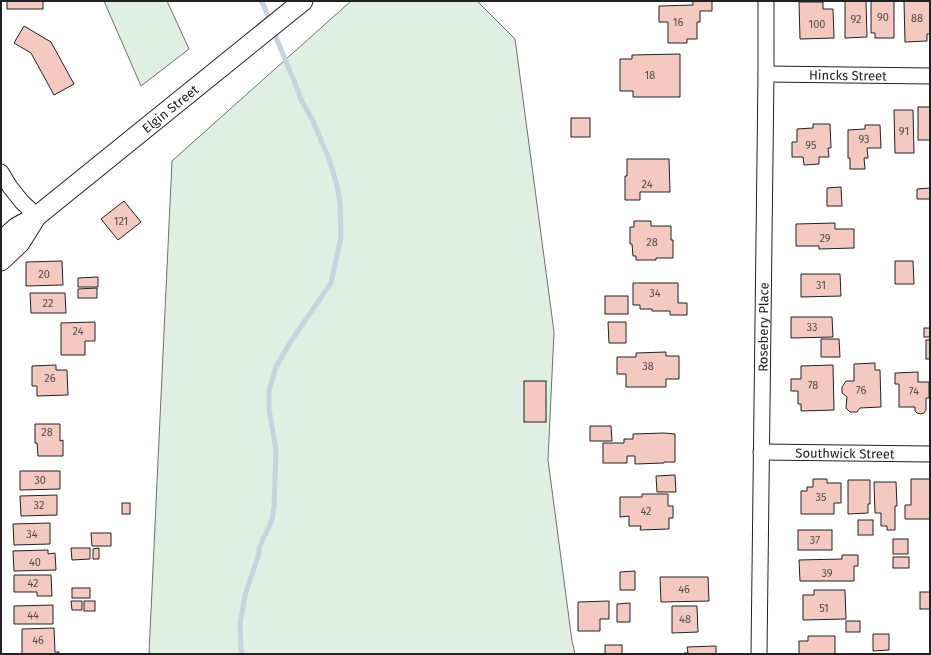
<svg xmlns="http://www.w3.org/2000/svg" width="931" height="655" font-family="'Fira Sans',sans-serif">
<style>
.green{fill:#e0efe3;stroke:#6f6f6f}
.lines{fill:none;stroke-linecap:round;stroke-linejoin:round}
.stream{stroke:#c7d3dd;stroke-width:5}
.building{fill:#f3c9c0;stroke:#222}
.minor-casing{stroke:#222;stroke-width:17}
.tertiary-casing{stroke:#222;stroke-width:21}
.minor{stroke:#fff;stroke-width:15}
.tertiary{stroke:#fff;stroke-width:19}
.labels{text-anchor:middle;stroke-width:3;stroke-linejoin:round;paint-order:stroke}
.number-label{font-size:11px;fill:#564c4a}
.street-label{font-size:13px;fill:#222;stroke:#fff}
</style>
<rect width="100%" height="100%" fill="#fff"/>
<g class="green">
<path d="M104 1H167L189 49 141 86Z"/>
<path d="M351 1H477L515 39 554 332 548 460 572 641 575 654H149L172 161Z"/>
</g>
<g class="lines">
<g class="stream">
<path d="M261 1 264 6 270 22"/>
<path d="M242 654 241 649 240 624 245 595 259 553V548L272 520 274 507 276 450 269 409V391L276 367 291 341 331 283 341 237 340 203 337 185 329 159 313 121 300 98 299 93 273 30"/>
</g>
</g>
<g class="building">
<rect x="7" y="1" width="36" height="8"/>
<path d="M693 1H712V11H700V22H697V39H687V43H668V22H659V6L693 5Z"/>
<path d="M845 1H866L867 37 845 38Z"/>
<path d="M871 1H894V38H875V33H871Z"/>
<path d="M904 1H930V34H927V41L905 42Z"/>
<path d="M799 2H823V9H833L834 38 800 39Z"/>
<path d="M24 26 51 42 74 84 54 95 31 53 14 43Z"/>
<path d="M680 54V97H633V91H620V59H632V55Z"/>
<rect x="918" y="107" width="12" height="33"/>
<path d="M894 110H913L914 153H895Z"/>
<rect x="571" y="118" width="19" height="19"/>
<path d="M813 124H830L831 148H828L829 157H819V164L804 165 803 157H792V142H797V129L813 128Z"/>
<path d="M865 125H880L881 148H867L868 158H864L865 169H850V158H848V130L865 129Z"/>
<path d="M627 159H669L670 192H640V200H625V176H627Z"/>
<path d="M841 187 842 206H827V188Z"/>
<path d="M930 188V199H917V189Z"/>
<path d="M124 201 141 222 118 240 101 219Z"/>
<path d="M634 221H651V226H671V240H673V258H656V260H636V256H633L632 244H630V227H634Z"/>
<path d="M835 223V229H854V248L819 249V246H796V224Z"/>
<path d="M62 261 63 285 26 286V262Z"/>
<path d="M895 261H913L914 284H895Z"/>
<path d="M801 274H840L841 296 801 297Z"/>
<path d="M98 277V287H78V278Z"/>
<path d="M633 283H678V303H687V315H670V311H652V309H640V305H633Z"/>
<path d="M97 288V298H78V289Z"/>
<path d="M30 293H65L66 313H31Z"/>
<rect x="605" y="296" width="23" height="18"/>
<path d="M791 317H832L833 337 791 338Z"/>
<path d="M95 322V341H85V355H61V323Z"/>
<path d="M608 322H626V343H609Z"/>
<rect x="924" y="328" width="6" height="9"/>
<path d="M821 339H839L840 357H821Z"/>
<rect x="926" y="340" width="4" height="19"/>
<path d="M666 352V356H679V379H666V387H626V374H617V357H636V353Z"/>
<path d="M875 363V370H880L881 407 860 408 857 412H850L846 408 847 397 842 393V387L846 381H854V364Z"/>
<path d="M56 365V370H67L68 395 37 396V386H32V366Z"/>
<path d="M833 365 834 410 801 411V404H798V391H791V379H801V366Z"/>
<path d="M918 372V382H929V398H926V410L924 413 921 414 917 413 915 411V407H899V384H895V373Z"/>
<rect x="524" y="381" width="22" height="41"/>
<path d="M35 424H60V441L63 440V456H38L37 443H35Z"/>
<path d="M590 426H611L612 441H590Z"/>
<path d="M664 433 675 434V462H664V463L635 464V456H627V463H603V443H624V439H633V434Z"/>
<path d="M20 471H60V489L20 490Z"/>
<path d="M675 475 676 492H657L656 476Z"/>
<path d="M813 479H827V483H841V503H834V514H801V491H807V487H813Z"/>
<path d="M911 479H930V519H905V505H911Z"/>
<path d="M848 480H870V504H868V513L848 514Z"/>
<path d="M874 482H896L897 506H895V530H887V526H881V513H875Z"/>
<path d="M642 494H668V506H673V518H669V529L640 530 641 526H629V516L620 517V497H642Z"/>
<path d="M57 495V515L21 516 20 496Z"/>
<rect x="122" y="503" width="8" height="11"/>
<rect x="858" y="520" width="15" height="15"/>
<path d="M50 523V544L14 545 13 524Z"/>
<rect x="798" y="530" width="34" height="20"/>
<path d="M91 533H111V546H92Z"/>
<rect x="893" y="539" width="15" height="15"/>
<path d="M71 548H90V559L72 560Z"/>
<path d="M99 548V559H93V549Z"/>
<path d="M48 550V554L55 553 56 570 14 571 13 551Z"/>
<path d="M842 555H858V566H854V581H800L799 560 842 559Z"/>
<rect x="893" y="557" width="16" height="11"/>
<path d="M635 571V590H620V572Z"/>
<path d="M14 575H51L52 596H37V592H14Z"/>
<path d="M660 577H708L709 601 661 602Z"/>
<rect x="72" y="588" width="18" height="10"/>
<path d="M814 590H845L846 619 803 620V595H814Z"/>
<rect x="920" y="592" width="10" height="17"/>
<path d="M71 601H82V610H72Z"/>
<rect x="84" y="601" width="11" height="10"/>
<path d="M609 601V619H600V631H578V602Z"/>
<path d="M630 603V622H617V604Z"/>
<path d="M53 605V624H14V606Z"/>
<path d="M672 606H697L698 632 672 633Z"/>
<rect x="846" y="621" width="14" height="11"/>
<path d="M54 628 55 652H59V654H22V629Z"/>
<path d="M873 634H889V650L873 651Z"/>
<path d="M808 636H835V654H799V641H808Z"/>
<rect x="605" y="645" width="17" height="9"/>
<path d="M716 646V654H684V653H688L687 647Z"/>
</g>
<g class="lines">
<defs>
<g id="minor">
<path id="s1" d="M766 74 930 76"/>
<path d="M1 172 10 187 22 202 37 216"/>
<path id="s2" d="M761 452 930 454"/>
<path id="s3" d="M759 654 766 74V1"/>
</g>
<g id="tertiary">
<path id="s4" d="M1 241 17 227 37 216 303 1"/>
<path d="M1 261 20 243 35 219"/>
</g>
</defs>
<use href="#minor" class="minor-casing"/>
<use href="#tertiary" class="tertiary-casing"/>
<use href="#minor" class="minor"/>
<use href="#tertiary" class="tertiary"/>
</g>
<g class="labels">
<g class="number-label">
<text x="883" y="21">90</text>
<text x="917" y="22">88</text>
<text x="856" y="23">92</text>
<text x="678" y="26">16</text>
<text x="817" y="28">100</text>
<text x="650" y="79">18</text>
<text x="904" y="135">91</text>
<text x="864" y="143">93</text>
<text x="811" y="149">95</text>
<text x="647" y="188">24</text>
<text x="121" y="225">121</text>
<text x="825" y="242">29</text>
<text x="652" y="246">28</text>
<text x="44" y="278">20</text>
<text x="821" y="289">31</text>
<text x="655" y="297">34</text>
<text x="48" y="307">22</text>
<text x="812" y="331">33</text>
<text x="78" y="335">24</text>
<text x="648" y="370">38</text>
<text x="50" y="382">26</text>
<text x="813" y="389">78</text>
<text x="861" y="394">76</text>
<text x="914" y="395">74</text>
<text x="47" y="436">28</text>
<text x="40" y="484">30</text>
<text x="821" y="501">35</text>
<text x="39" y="509">32</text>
<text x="646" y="515">42</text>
<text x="32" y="538">34</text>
<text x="815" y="544">37</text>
<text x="35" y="566">40</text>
<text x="827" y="577">39</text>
<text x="33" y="587">42</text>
<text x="684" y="593">46</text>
<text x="824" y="612">51</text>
<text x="33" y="619">44</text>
<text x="685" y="623">48</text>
<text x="38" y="644">46</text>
</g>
<g class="street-label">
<text dy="5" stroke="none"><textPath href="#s1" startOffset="82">Hincks Street</textPath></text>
<text dy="5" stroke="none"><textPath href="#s4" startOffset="215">Elgin Street</textPath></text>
<text dy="5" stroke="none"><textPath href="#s3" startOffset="327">Rosebery Place</textPath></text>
<text dy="5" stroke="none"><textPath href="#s2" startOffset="84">Southwick Street</textPath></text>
</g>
</g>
<rect width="931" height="655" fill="none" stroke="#222222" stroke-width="4"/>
</svg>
